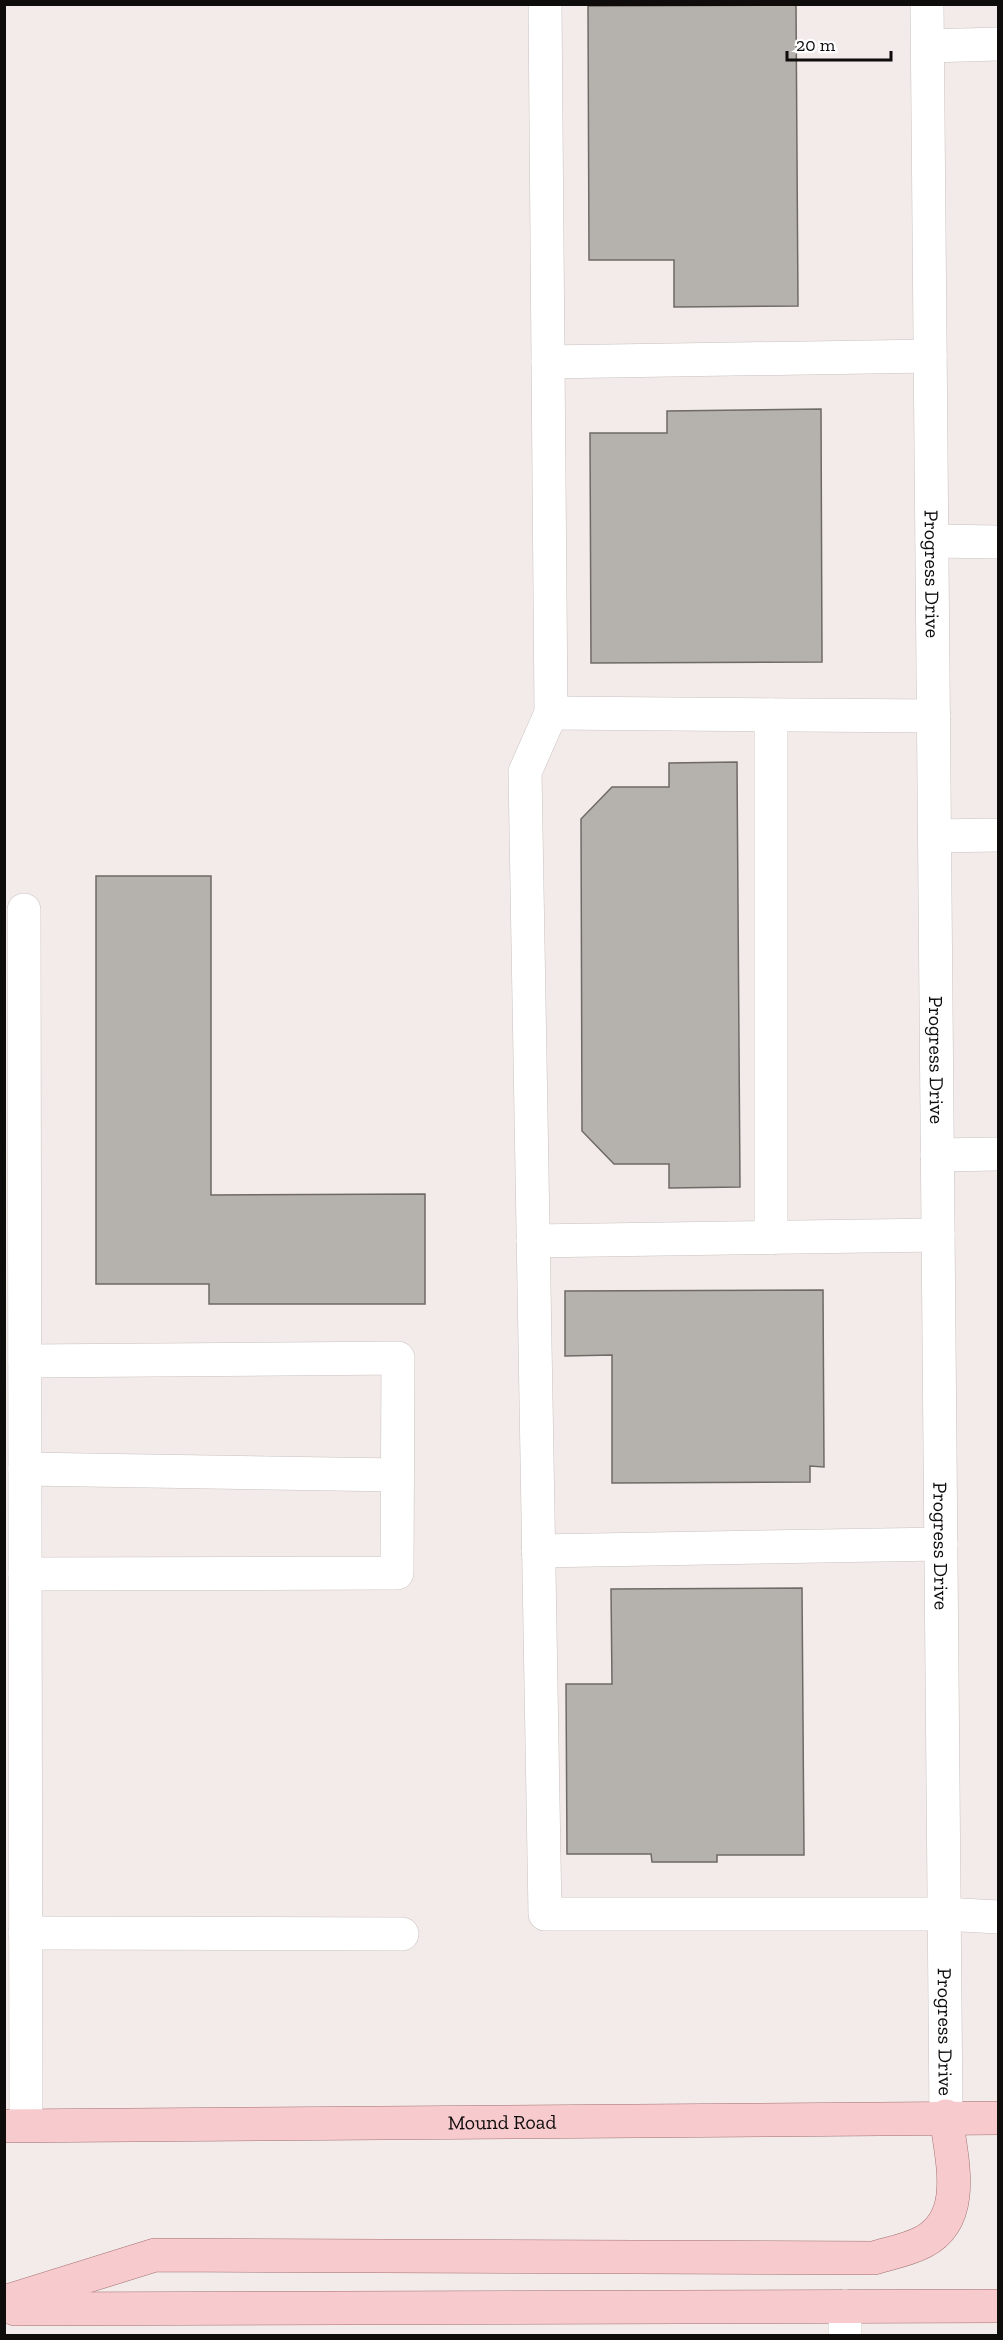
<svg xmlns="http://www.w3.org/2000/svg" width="1003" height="2340" font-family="'Zilla Slab',serif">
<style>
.building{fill:#b5b1ac;stroke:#6f6a66;stroke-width:1.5}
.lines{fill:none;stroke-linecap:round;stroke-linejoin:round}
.minor-casing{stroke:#c9c2bf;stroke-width:34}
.major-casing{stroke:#a27173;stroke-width:34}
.minor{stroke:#fff;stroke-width:33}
.major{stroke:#f7cacd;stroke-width:33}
.labels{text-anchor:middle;stroke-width:4.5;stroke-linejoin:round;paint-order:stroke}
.street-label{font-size:20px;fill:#0f0c0c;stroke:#fff}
</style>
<rect width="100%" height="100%" fill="#f2ebe9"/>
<g class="building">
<path d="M796 5 798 306 674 307V260H589L588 6Z"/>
<path d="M821 409 822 662 591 663 590 433H667V411Z"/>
<path d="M737 762 740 1187 669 1188V1164H614L582 1131 581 819 612 787H669V763Z"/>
<path d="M96 876H211V1195L425 1194V1304H209V1284H96Z"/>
<path d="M823 1290 824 1467 810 1466V1482L612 1483V1355L565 1356V1291Z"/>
<path d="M802 1588 804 1855H717V1862H652L651 1854H567L566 1684H612L611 1589Z"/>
</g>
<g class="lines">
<defs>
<g id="minor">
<path d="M545 4 551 713 525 772 545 1914H944L998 1917"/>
<path id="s1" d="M927 4 946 2116"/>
<path d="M928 46 998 44"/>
<path d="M548 362 930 356"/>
<path d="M932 541 998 542"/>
<path d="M551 713 934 716"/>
<path d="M771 715V1238"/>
<path d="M935 836 998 835"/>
<path d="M24 910 26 2125"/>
<path d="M937 1155 998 1154"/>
<path d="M533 1241 938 1235"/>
<path d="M25 1361 398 1358 397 1573 25 1574"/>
<path d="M25 1469 397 1475"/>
<path d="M538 1551 941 1544"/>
<path d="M25 1933 402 1934"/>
<path d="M845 2336V2306"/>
</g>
<g id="major">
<path id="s2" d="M4 2126 998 2118"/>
<path d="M4 2302 155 2255 874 2258C890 2253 908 2250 923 2242 969 2218 951 2158 946 2116"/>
<path d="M15 2309 998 2306"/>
</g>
</defs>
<use href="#minor" class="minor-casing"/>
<use href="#major" class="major-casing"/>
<use href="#minor" class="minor"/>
<use href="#major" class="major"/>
</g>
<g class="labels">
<g class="street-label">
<text dy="7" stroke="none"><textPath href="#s1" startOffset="570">Progress Drive</textPath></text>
<text dy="7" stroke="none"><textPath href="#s1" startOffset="1056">Progress Drive</textPath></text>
<text dy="7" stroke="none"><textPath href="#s1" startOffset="1542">Progress Drive</textPath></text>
<text dy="7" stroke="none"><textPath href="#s1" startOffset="2028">Progress Drive</textPath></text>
<text dy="7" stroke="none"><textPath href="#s2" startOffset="498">Mound Road</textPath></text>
</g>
</g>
<rect width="1003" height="2340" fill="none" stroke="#0f0c0c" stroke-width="12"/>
<path d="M787 51v9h104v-9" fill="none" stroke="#0f0c0c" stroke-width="3"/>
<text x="796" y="51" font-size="18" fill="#0f0c0c" stroke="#ffffff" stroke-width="4.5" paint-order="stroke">20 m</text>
</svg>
